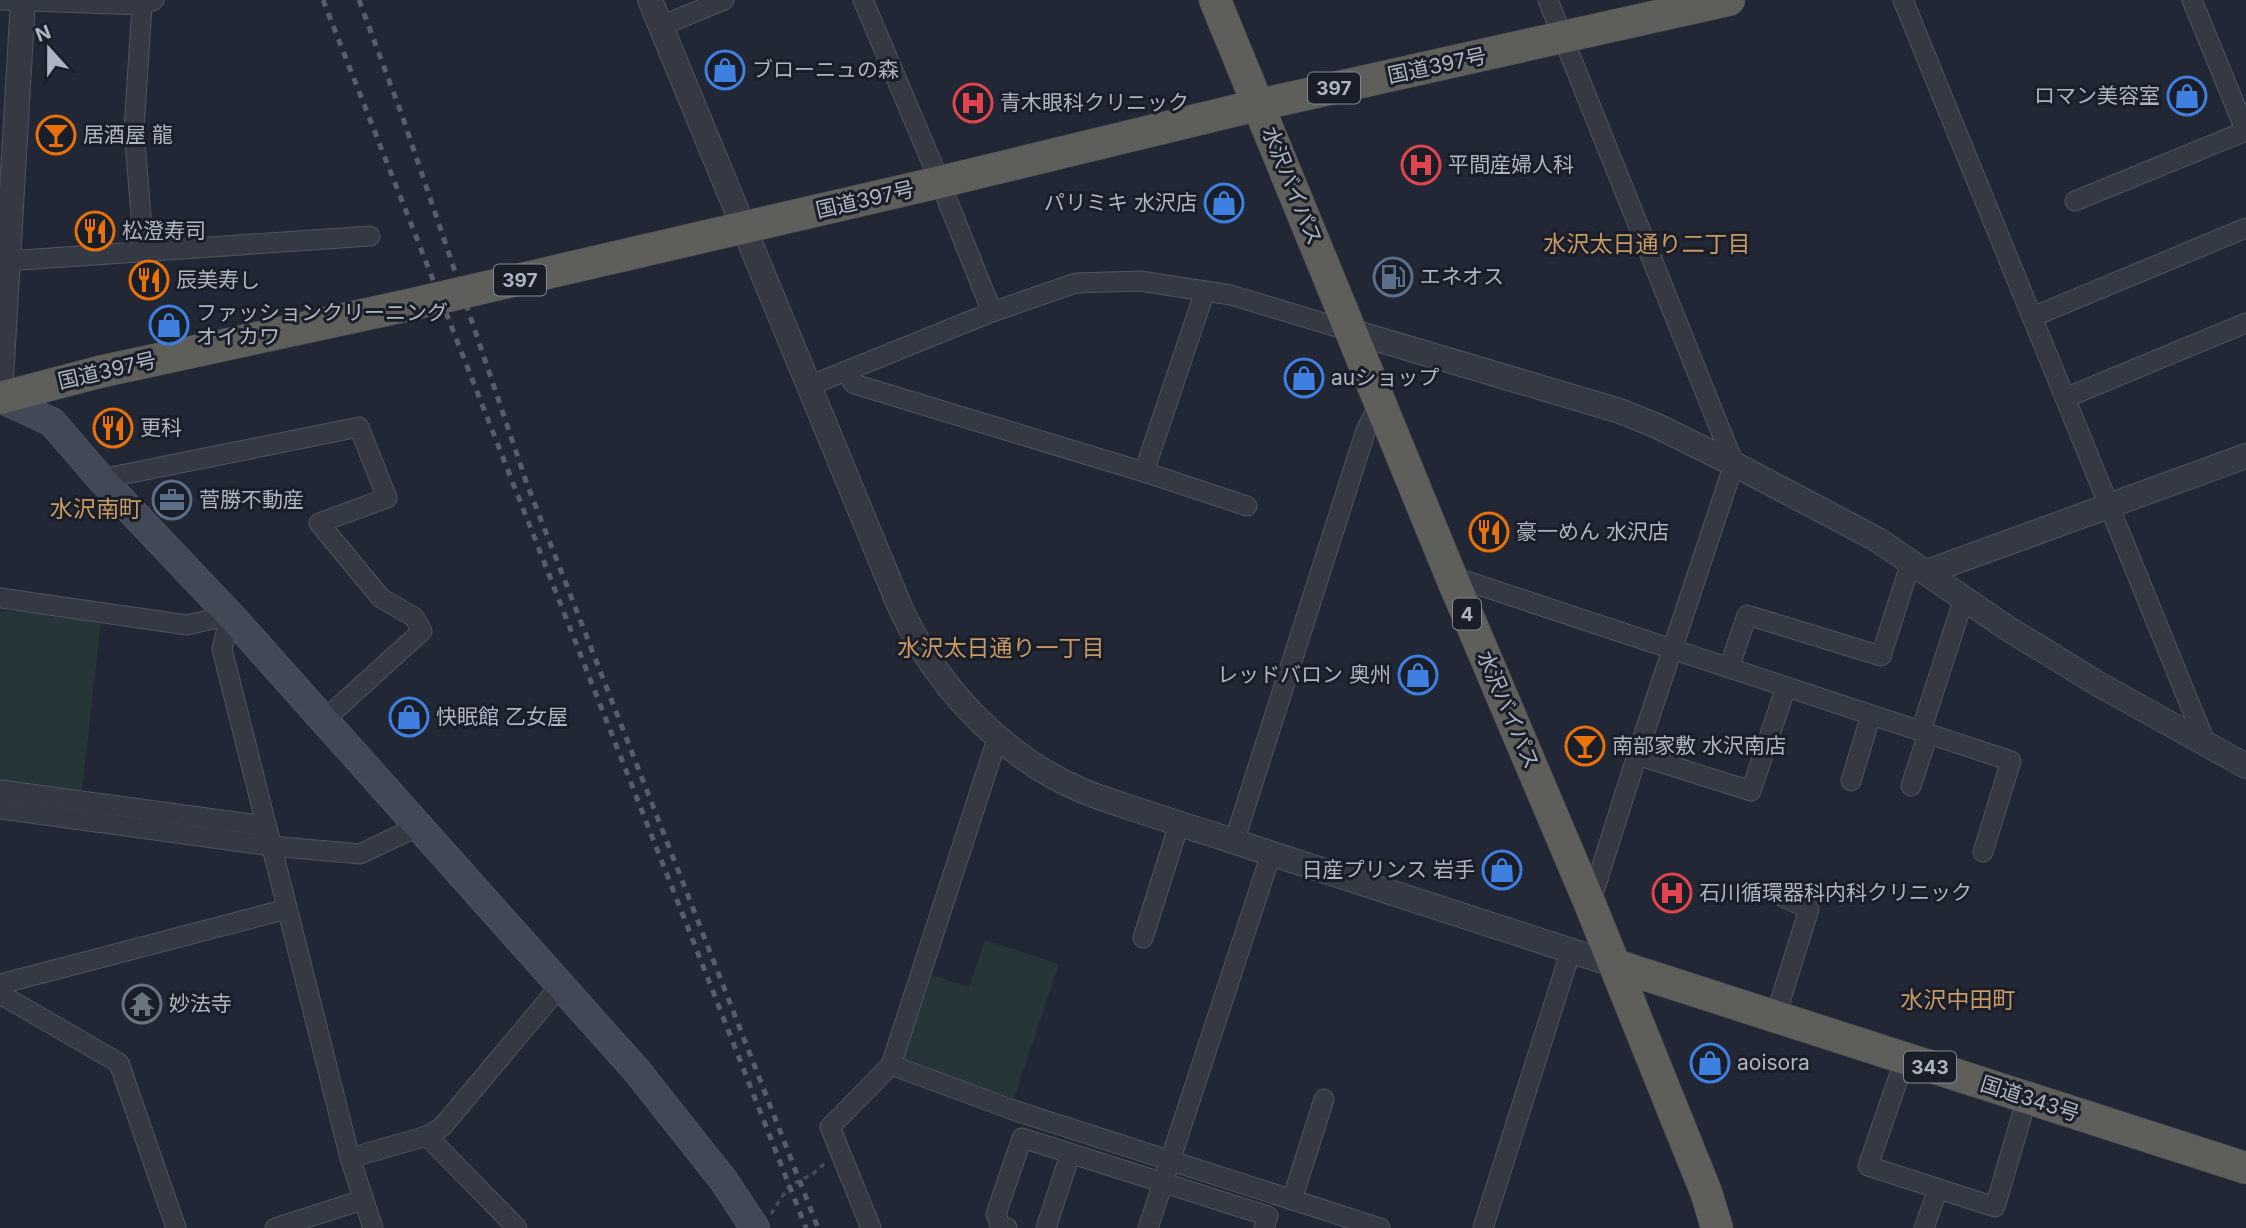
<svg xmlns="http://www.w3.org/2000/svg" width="2246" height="1228" font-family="Inter,'Noto Sans JP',sans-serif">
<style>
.green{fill:#263538}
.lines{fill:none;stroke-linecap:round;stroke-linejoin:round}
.minor-casing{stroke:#4f545f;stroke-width:21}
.tertiary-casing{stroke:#4f545f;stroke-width:26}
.secondary-casing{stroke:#4f545f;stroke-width:30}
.trunk-casing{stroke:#3c414c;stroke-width:33}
.path{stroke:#425054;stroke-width:3.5;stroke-dasharray:5 5;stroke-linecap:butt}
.minor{stroke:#343944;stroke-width:19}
.tertiary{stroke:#343944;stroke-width:24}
.secondary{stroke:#434857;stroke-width:28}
.trunk{stroke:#5e5e5b;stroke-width:32}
.rail{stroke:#575d6b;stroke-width:5;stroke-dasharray:7 7;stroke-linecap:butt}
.trunk-bridge-casing{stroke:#3c414c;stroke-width:33;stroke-linecap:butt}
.trunk-bridge{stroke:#5e5e5b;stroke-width:32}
.labels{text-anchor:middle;stroke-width:6;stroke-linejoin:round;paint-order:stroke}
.shield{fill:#1a1e29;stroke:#828793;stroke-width:2}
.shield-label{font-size:19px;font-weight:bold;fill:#aeb4c1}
.street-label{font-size:21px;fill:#aeb4c1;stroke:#1a1e29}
.poi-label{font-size:21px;fill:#aeb4c1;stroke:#1a1e29;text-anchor:start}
.neighbourhood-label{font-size:23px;fill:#c79964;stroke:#1a1e29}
</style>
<rect width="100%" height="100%" fill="#212734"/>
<g class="green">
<path d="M0 610 101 621 82 791 0 783Z"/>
<path d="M985 940 1059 964 1014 1098 903 1061 932 975 969 987Z"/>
</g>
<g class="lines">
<defs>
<g id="minor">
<path d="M2 0 142 5 154 0"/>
<path d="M863 0 940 182 992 312"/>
<path d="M1548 0 1734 464 1637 755 1590 904"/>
<path d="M1903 0 2206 744"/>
<path d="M2192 0 2246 132"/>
<path d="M142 5 134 129 144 253"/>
<path d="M661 26 724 0"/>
<path d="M2075 201 2246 131"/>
<path d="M7 261 370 236"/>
<path d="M2032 317 2246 228"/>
<path d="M846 371 854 384 1144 472 1205 291"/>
<path d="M809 386 992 312 1076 283 1140 281 1231 295 1350 331"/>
<path d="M2065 398 2246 323"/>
<path d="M1144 472 1247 506"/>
<path d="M101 479 359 427 387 498 319 523 381 598 414 617 422 631 324 720"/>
<path d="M1451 576 2011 761 1983 852"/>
<path d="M0 598 187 625 230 615 222 649 350 1158 373 1228"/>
<path d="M1729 668 1747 615 1881 656 1911 562"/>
<path d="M1921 731 1964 598"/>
<path d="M1637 755 1751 791 1786 687"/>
<path d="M1851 781 1871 715"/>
<path d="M1911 786 1928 734"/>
<path d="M0 790 266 826"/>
<path d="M0 809 272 846 360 854 419 826"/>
<path d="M1234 842 1366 430 1380 403"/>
<path d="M1143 938 1179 824"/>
<path d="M0 984 287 909"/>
<path d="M0 994 119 1063 176 1228"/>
<path d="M1775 1018 1809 909 1785 898"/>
<path d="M1905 1059 1868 1166 1995 1207 2027 1098"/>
<path d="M891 1065 1016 1111 1380 1228"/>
<path d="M427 1136 517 1228"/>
<path d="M350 1158 427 1136 442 1127 561 985"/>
<path d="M1292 1200 1324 1099"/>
<path d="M275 1228 362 1200"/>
<path d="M871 1228 830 1127 891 1065 998 736"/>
<path d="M1007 1228 1000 1225 996 1214 1022 1138 1268 1216 1264 1228"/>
<path d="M1046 1228 1070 1155"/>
<path d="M1148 1228 1271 854"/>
<path d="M1483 1228 1571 950"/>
<path d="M1924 1228 1938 1189"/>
</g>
<g id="tertiary">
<path d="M650 0 900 607C910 628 921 649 935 668 970 719 1025 767 1083 791 1098 797 1113 802 1128 807L1615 965"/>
<path d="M1350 331 1620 411 1657 426 1734 464 1878 540 2007 628 2100 685 2246 766"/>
<path d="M0 397 23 0"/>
<path d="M1927 572 2246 456"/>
</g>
<path id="secondary" d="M0 398 52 422 101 479 230 615 637 1071 724 1181 755 1228"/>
<g id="trunk">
<path d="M1215 0 1451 576 1590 904 1706 1192 1717 1228"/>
<path d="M940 182 1258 105 1729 0"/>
<path d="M0 398 99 372"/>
<path d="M1615 965 2246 1168"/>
</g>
</defs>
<use href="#minor" class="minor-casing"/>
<use href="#tertiary" class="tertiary-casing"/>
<use href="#secondary" class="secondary-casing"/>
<use href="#trunk" class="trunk-casing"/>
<path class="path" d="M771 1214 789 1186 813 1174 825 1163"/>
<use href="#minor" class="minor"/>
<use href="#tertiary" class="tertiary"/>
<use href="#secondary" class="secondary"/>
<use href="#trunk" class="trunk"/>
<g class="rail">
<path d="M323 0 806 1228"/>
<path d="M359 0 403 118 527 484 818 1228"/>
</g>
<defs>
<path id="trunk-bridge" d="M99 372 409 305 940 182"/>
</defs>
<use href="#trunk-bridge" class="trunk-bridge-casing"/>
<use href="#trunk-bridge" class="trunk-bridge"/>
</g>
<defs>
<symbol id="shop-ring" viewBox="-11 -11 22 22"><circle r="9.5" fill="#1a1e29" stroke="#3f7fe0" stroke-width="1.5"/><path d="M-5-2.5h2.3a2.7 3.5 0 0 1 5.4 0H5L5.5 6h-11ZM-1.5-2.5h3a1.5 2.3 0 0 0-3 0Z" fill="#3f7fe0"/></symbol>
<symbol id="hospital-ring" viewBox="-11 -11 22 22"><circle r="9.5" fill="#1a1e29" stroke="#e0444e" stroke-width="1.5"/><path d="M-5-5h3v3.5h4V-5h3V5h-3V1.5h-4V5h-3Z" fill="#e0444e"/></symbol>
<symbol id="bar-ring" viewBox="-11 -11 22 22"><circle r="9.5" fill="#1a1e29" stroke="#e8710a" stroke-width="1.5"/><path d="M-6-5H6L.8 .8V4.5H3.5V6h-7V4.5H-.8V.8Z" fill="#e8710a"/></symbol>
<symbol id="restaurant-ring" viewBox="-11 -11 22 22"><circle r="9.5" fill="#1a1e29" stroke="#e8710a" stroke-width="1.5"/><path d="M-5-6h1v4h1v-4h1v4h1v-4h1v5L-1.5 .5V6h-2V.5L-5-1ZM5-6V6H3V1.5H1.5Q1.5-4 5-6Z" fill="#e8710a"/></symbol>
<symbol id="fuel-ring" viewBox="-11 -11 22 22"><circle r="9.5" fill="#1a1e29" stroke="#5c6f8a" stroke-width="1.5"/><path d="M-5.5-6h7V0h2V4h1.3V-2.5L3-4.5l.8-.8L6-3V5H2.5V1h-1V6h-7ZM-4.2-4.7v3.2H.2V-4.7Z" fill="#5c6f8a"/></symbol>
<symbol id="office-ring" viewBox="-11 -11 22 22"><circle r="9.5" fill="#1a1e29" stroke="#5c6f8a" stroke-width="1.5"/><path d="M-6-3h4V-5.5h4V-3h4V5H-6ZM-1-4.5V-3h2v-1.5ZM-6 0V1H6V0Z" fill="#5c6f8a"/></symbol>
<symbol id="temple-ring" viewBox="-11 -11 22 22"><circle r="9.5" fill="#1a1e29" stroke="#6b7280" stroke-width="1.5"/><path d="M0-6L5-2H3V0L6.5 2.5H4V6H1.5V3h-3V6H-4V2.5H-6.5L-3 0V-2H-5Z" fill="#6b7280"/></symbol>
</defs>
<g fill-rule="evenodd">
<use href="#shop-ring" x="703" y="48" width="44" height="44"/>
<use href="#shop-ring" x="2165" y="74" width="44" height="44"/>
<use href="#hospital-ring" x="951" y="81" width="44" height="44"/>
<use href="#bar-ring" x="34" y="113" width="44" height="44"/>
<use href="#hospital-ring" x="1399" y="143" width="44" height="44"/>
<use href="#shop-ring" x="1202" y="181" width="44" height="44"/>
<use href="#restaurant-ring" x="73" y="209" width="44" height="44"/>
<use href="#fuel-ring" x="1371" y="255" width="44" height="44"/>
<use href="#restaurant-ring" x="127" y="258" width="44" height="44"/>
<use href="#shop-ring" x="147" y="303" width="44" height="44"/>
<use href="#shop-ring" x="1282" y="356" width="44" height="44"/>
<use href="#restaurant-ring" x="91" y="406" width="44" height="44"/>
<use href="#office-ring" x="150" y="478" width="44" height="44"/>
<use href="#restaurant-ring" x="1467" y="510" width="44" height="44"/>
<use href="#shop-ring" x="1396" y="653" width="44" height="44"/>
<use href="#shop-ring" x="387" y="695" width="44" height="44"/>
<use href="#bar-ring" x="1563" y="724" width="44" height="44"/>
<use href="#shop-ring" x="1480" y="848" width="44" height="44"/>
<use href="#hospital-ring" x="1650" y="871" width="44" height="44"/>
<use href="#temple-ring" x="120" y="982" width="44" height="44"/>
<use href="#shop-ring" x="1688" y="1041" width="44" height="44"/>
</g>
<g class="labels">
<g class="shield">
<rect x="1308" y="72.5" width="52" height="31" rx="5"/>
<rect x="494" y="264.5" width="52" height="31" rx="5"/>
<rect x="1453" y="598.5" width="28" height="31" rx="5"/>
<rect x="1904" y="1051.5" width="52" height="31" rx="5"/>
</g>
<g class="shield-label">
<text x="1334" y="95">397</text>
<text x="520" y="287">397</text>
<text x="1467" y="621">4</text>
<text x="1930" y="1074">343</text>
</g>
<g class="street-label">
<text transform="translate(1437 66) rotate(-12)" y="7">国道397号</text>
<text transform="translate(1292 186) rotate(68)" y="7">水沢バイパス</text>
<text transform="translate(865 200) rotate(-13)" y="7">国道397号</text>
<text transform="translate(107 371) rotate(-13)" y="7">国道397号</text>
<text transform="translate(1508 710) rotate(67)" y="7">水沢バイパス</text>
<text transform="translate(2030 1099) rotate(18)" y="7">国道343号</text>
</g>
<g class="poi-label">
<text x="752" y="77">ブローニュの森</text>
<text x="2160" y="103" text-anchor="end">ロマン美容室</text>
<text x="1000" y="110">青木眼科クリニック</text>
<text x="83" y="142">居酒屋 龍</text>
<text x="1448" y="172">平間産婦人科</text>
<text x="1197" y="210" text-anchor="end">パリミキ 水沢店</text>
<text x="122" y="238">松澄寿司</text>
<text x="1420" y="284">エネオス</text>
<text x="176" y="287">辰美寿し</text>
<text x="196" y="320">ファッションクリーニング<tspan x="196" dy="24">オイカワ</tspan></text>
<text x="1331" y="385">auショップ</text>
<text x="140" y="435">更科</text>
<text x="199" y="507">菅勝不動産</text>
<text x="1516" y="539">豪一めん 水沢店</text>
<text x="1391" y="682" text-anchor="end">レッドバロン 奥州</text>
<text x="436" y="724">快眠館 乙女屋</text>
<text x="1612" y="753">南部家敷 水沢南店</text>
<text x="1475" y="877" text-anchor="end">日産プリンス 岩手</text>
<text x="1699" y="900">石川循環器科内科クリニック</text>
<text x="169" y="1011">妙法寺</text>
<text x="1737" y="1070">aoisora</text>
</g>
<g class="neighbourhood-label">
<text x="1647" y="252">水沢太日通り二丁目</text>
<text x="96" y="517">水沢南町</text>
<text x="1001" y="656">水沢太日通り一丁目</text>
<text x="1958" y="1008">水沢中田町</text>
</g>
</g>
<g transform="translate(49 49) rotate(339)" stroke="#1a1e29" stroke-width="5" paint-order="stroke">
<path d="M0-5L12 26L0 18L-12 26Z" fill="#aeb4c1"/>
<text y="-10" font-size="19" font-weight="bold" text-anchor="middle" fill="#aeb4c1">N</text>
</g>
</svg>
